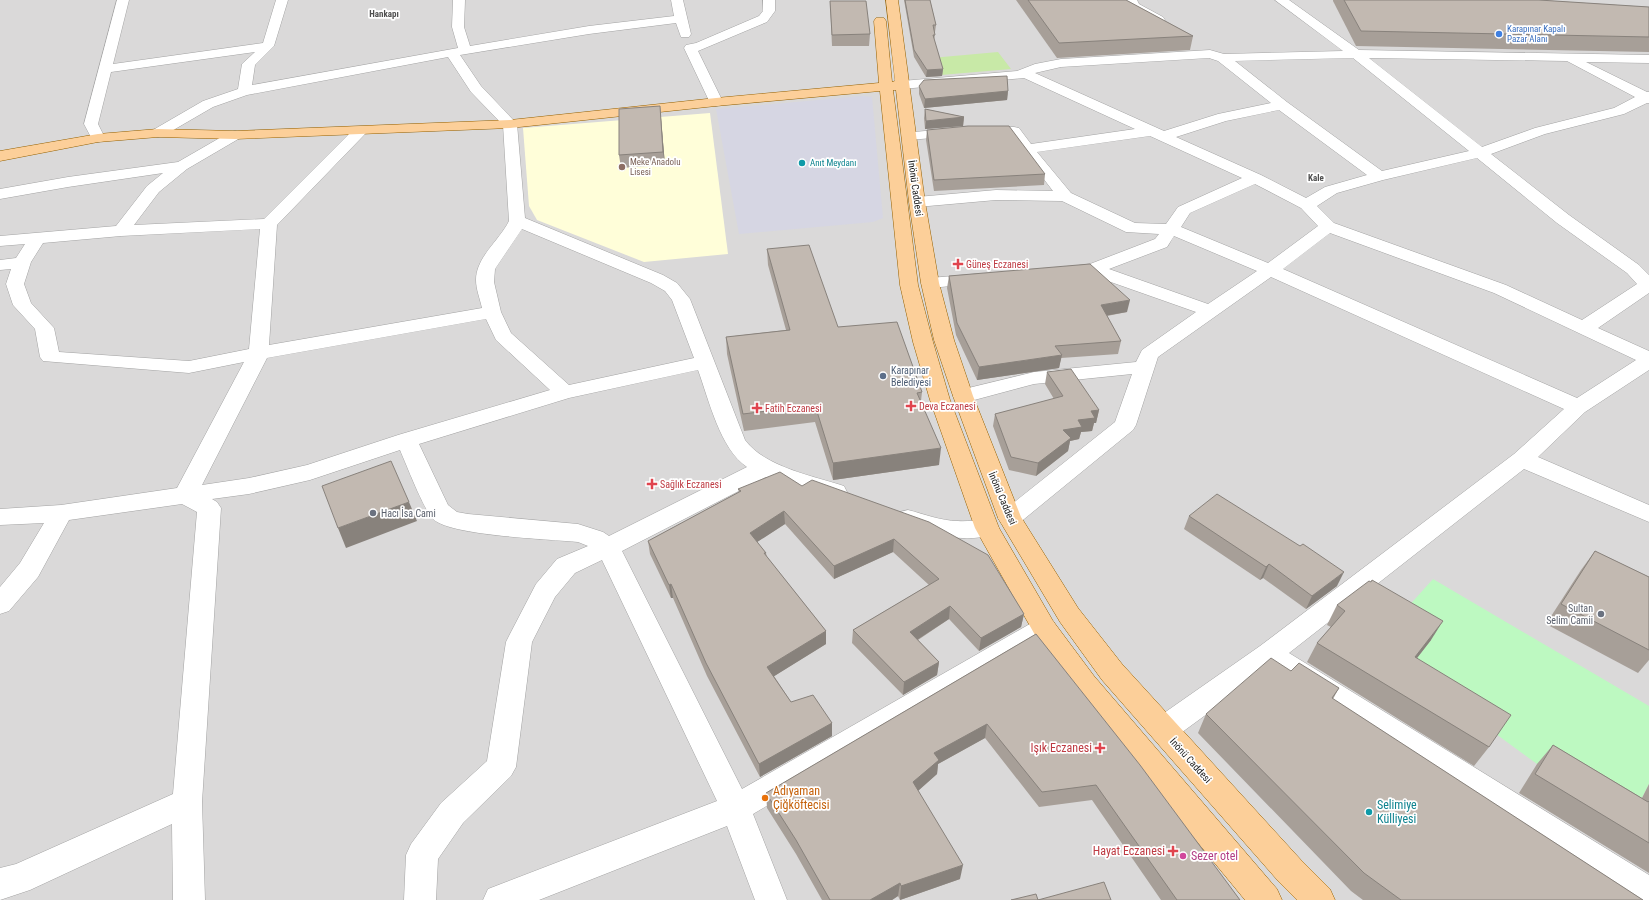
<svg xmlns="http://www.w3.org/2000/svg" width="1649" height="900" font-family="'Roboto Condensed',sans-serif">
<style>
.residential{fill:#dad9d9}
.education{fill:#fffed9}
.grass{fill:#c8e9a7}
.park{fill:#bdf9c1}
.plaza{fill:#d6d6e3}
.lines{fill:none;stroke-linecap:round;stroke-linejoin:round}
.minor-casing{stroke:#a3a3a3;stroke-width:1}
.major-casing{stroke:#946000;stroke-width:1}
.minor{fill:#fff;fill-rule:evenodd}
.major{fill:#fccf99;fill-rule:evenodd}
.wall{fill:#a79f98}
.shaded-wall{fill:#88827c}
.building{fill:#c2b9b1;stroke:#88827c}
.shop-dot{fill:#3f7fe0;stroke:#fff;stroke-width:1.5}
.culture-dot{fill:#0f9aa8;stroke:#fff;stroke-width:1.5}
.education-dot{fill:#8d6e63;stroke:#fff;stroke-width:1.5}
.health-dot{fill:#e0444e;stroke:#fff;stroke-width:1.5}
.service-dot{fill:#5c6f8a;stroke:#fff;stroke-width:1.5}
.worship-dot{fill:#6b7280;stroke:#fff;stroke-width:1.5}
.food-dot{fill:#e8710a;stroke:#fff;stroke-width:1.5}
.hotel-dot{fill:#d1479c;stroke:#fff;stroke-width:1.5}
.labels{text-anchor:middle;stroke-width:3.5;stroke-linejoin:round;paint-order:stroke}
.far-neighbourhood-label{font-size:9px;font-weight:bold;fill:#4f4f4f;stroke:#fff}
.far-shop-label{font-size:9px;fill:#366cbe;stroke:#fff;text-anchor:start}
.far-education-label{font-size:9px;fill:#785e54;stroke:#fff;text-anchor:start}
.far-culture-label{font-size:9px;fill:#0d838f;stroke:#fff;text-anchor:start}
.street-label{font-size:10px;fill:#1c1c1c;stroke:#fff}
.health-label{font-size:10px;fill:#be3a42;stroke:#fff;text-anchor:start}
.service-label{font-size:10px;fill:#4e5e75;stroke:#fff;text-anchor:start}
.worship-label{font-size:10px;fill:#5b616d;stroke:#fff;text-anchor:start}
.near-health-label{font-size:12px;fill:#be3a42;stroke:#fff;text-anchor:end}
.near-food-label{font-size:12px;fill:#c56008;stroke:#fff;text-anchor:start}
.near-culture-label{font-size:12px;fill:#0d838f;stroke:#fff;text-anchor:start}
.near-hotel-label{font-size:12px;fill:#b23c85;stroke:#fff;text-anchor:start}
</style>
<rect width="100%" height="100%" fill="#eee9e2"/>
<rect class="residential" x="0" y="0" width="1649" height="900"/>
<path class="education" d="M710 113 728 254 644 262 537 220 529 206 523 128Z"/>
<path class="grass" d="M998 52 1011 69 941 75 936 67 921 69 920 59Z"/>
<path class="park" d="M1433 579 1649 706V784L1630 821 1537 764 1496 734 1403 676 1396 620Z"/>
<path class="plaza" d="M862 96 872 97 883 218 873 222 739 234 716 109Z"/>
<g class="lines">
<defs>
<g id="minor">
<path d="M117 0H129L113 64 263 43 276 0H288L274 46 255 65 252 85 458 48 452 27 453 0H465L464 27 470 46 589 26 674 16 671 0H683L691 34 689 37H681L676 23 589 34 460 55 481 86 517 124 525 218 663 275 677 283 690 299 745 440C765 467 813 476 844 486L847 492 844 498 836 500 766 477 622 551 742 789 1035 621 1044 618 1053 621 1057 628 1053 635 753 814 787 900H755L727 826 539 900H483L488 889 717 801 602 560 575 573 555 597 532 642 516 767 511 776 463 823 438 859 436 900H404L406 855 411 844 441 803 487 761 506 642 510 634 536 584 557 559 588 546 578 542C550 539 450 536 433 519 423 508 407 466 400 450L310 480 249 494 212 499 217 502 221 508 202 802 205 900H173L172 824 30 890 0 900V868L16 864 173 794 197 512 182 504 69 520 38 577 9 611 0 614V587L20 563 44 523 0 525V509L61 505 177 488 244 362 189 373 43 361 40 357 35 329 13 305 6 284 11 269 0 270V260L16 258 25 244 0 246V236L116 226 147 186 163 173 68 187 0 199V189L68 177 178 162 230 132 235 131 240 132 242 135 240 138 187 169 159 192 134 225 264 219 355 128 360 127 365 128 367 131 365 134 277 225 269 345 482 308C480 299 476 289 476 280 476 257 499 241 509 221L503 125 471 92 448 57 247 95 213 107 163 136 158 137 153 136 151 133 153 130 203 101 238 89 242 64 255 52 111 72 98 124 105 138 103 141 98 142 93 141 84 124ZM260 229 249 349 189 361 59 352 54 328 31 303 24 284 31 262 43 243 121 236ZM522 229 651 283 665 291 672 300 694 358 569 385 511 333 501 312 494 282 495 269ZM486 319 496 340 550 390 398 435 307 465 249 478 202 485 267 358ZM698 370C709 400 720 449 747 467L609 536 603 532 578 524 468 514 457 512 448 505 419 444 569 398Z"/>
<path d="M763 0H775V11L767 22 698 51 723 102 721 105 716 106 711 105 684 48 686 45 696 43 759 16 763 11Z"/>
<path d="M1125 0H1137L1139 4 1163 17 1165 20 1163 23H1155L1131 8Z"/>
<path d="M1275 0H1289L1359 50 1649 55V63L1586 62 1647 92H1649V103H1647L1624 114 1545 134 1491 154 1569 215 1639 265 1649 275V293L1598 328 1649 351V370L1585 412 1538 457 1649 505V522L1524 469 1289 653 1649 875V900H1631L1270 668 1174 738 1164 741 1154 738 1150 729 1154 720 1260 646 1514 454 1564 409 1271 277 1158 357 1136 425 1133 430 1018 524 1010 526 1002 524 998 518 1002 512 1115 422 1132 374 1034 384 963 403 956 401 953 396 956 391 1034 372 1136 362 1142 350 1196 312 1091 275 1065 277 1059 276 1056 272 1059 268 1090 264 1155 239 1159 234 1126 232 1062 201 996 200 917 207 911 205 909 202 911 199 917 197 996 190 1053 191 1010 135H967L909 140 904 139 902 136 904 133 967 127H1014L1019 128 1031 144 1135 129 1024 78 902 89 897 88 895 85 897 82 902 81 1017 71 1035 64 1061 59 1210 50 1224 54 1343 51ZM1209 58 1218 61 1271 103 1218 114 1164 131 1035 73 1061 67ZM1353 58 1469 151 1382 171 1287 102 1235 61ZM1369 58 1567 61 1635 97 1614 108 1535 128 1482 147ZM1279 110 1367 175 1325 187 1306 198 1261 175 1176 137 1226 121ZM1150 136 1242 178 1178 207 1166 224 1135 223 1071 193 1037 152ZM1477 158 1557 223 1627 273 1637 284 1582 320 1506 285 1334 223 1317 206 1337 193 1383 180ZM1255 184 1301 208 1318 226 1268 263 1181 227 1190 213ZM1330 233 1494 293 1636 360 1577 398 1283 269ZM1174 236 1257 271 1208 304 1109 269 1167 247Z"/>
<path d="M977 274 983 275 986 279 983 283 930 288 924 287 921 283 924 279 930 278Z"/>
<path d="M908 510C924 514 941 521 958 521 971 522 983 518 995 522L999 528 995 534C963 544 931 534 900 524L896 518 900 512Z"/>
</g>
<path id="major" d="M886 0H898L925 202 939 283 954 340 973 396 1021 517 1078 608 1122 664 1301 860 1330 889 1335 900H1297L1279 882 1102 680 1060 622 998 518 953 396 934 340 921 283 909 202 896 90H893L918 285 933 342 950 400 999 528 1053 621 1094 676 1277 889 1282 900H1245L1074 692 1035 635 975 528 930 400 913 342 900 285 880 91 716 106 510 128 235 139 158 137 98 142 0 161V151L98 134 158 129 235 131 510 120 716 98 879 83 874 21 876 18H884L886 21 892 82 895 81Z"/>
</defs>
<use href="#minor" class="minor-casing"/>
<use href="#major" class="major-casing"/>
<use href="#minor" class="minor"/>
<use href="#major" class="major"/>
</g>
<g class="wall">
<path d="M904 0H930L936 25 935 32H934L935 35 934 40 943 69 942 76 926 77 914 57Z"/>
<path d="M1016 0H1126L1193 36 1190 50 1057 58Z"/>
<path d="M1333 0H1539L1649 7V52L1356 46 1333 1Z"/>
<path d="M830 1 870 34 869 46H832Z"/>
<path d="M919 86 1008 91 1007 100 924 108 919 94Z"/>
<path d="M660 106 665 165 621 168 619 155Z"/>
<path d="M925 109 964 117 963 126 925 129 924 118Z"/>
<path d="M927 130 1045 174 1044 185 934 191 926 140Z"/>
<path d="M767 249 838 327 922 392 921 401 939 465 833 480 815 422 744 431 727 354 726 337 786 330 768 265Z"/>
<path d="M949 276 1127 312 1107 316 1121 341 1118 354 1061 358 1059 368 977 380 956 335 947 288Z"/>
<path d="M1047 372 1099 410 1096 423H1094L1092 431 1081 432 1079 439 1070 441 1068 451 1036 476 1009 470 993 426 995 414 1054 399 1045 384Z"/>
<path d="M802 486 1024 614 1021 627 979 651 949 619 918 640 939 662 937 675 903 695 852 643 853 630 929 585 893 552 834 579 785 524 757 542 766 553 767 557 826 631V644L774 676 791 702 832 723V736L760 777 707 676 673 598H671L650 554 648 541 739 492 738 489Z"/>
<path d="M1189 516 1337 586 1306 609 1263 578 1260 580 1184 529Z"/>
<path d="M1595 551 1649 577V660L1638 673 1546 624 1581 570Z"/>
<path d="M1337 605 1431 640 1417 658 1489 747 1474 766 1307 662 1317 643 1331 627 1327 625Z"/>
<path d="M1036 634 1240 900H1161L1092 800 1039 807 985 738 938 764 937 774 918 791 960 879 900 900 898 896 892 900H822L796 854 767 808 766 793Z"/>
<path d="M1291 671 1339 688 1333 699 1643 900H1363L1351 891 1198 733 1206 714Z"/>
<path d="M1553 745 1642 798 1649 784V873L1519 793 1537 764Z"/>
</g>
<g class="shaded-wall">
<path d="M943 69 942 76 926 77 927 70Z"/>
<path d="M1008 91 1007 100 924 108 925 99Z"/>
<path d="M660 106 661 119 665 165 663 152Z"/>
<path d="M964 117 963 126 925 129 926 121Z"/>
<path d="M1130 300 1127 312 1098 317 1101 305Z"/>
<path d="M1062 355 1059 368 977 380 979 367Z"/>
<path d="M1099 410 1096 423H1094L1092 431 1081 432 1079 439 1070 441 1068 451 1036 476 1038 463 1063 430 1078 420 1091 411Z"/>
<path d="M941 448 939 465 833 480V463Z"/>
<path d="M409 502 417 521 346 548 338 528Z"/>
<path d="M784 511 785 524 751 546 750 533Z"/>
<path d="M894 539 893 552 834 579V566Z"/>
<path d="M1269 564 1263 578 1260 580 1266 567Z"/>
<path d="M1344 572 1337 586 1306 609 1312 596Z"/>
<path d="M671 584 673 598H671L669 585Z"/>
<path d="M950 606 949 619 909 645 910 632Z"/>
<path d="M1024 614 1021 627 979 651 981 638Z"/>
<path d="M1443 621 1431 640 1403 676 1415 657Z"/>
<path d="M826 631V644L768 680 767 667Z"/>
<path d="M939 662 937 675 903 695 904 682Z"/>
<path d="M832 723V736L760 777 759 764Z"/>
<path d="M987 724 985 738 938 764 937 774 911 797 913 782 934 753Z"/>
<path d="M963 865 960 879 900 900 901 886Z"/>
<path d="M900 883 898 896 892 900H870Z"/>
</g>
<g class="building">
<path d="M905 0H930L936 25H933L935 35H933L943 69 927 70 914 50Z"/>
<path d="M1028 0H1126L1193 36 1059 43Z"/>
<path d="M1344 0H1539L1649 7V37L1361 31Z"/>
<path d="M830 1H866L870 34 832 35Z"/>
<path d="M1007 76 1008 91 925 99 919 86 924 80Z"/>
<path d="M660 106 663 152 619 155V109Z"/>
<path d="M925 109 964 117 926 121Z"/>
<path d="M968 126H1009L1045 174 934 180 927 130Z"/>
<path d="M809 245 838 327 897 322 922 392 917 393 941 448 833 463 815 405 743 414 726 337 790 330 767 249Z"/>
<path d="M1090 264 1130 300 1101 305 1121 341 1055 346 1062 355 979 367 957 323 949 276Z"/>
<path d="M1071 369 1099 410 1091 411 1095 418 1078 420 1082 427 1063 430 1071 438 1038 463 1011 457 995 414 1063 396 1047 372Z"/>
<path d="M391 461 409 502 338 528 322 486Z"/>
<path d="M780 472 802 486 812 480 929 522 988 555 1024 614 981 638 950 606 910 632 939 662 904 682 853 630 939 579 894 539 834 566 784 511 750 533 766 553H764L826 631 767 667 791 702 813 695 832 723 759 764 706 663 671 584 669 585 648 541 741 491 738 489Z"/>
<path d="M1217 494 1300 546 1303 544 1344 572 1312 596 1269 564 1266 567 1189 516Z"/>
<path d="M1595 551 1649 577V650L1561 604Z"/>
<path d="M1372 580 1443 621 1415 657 1511 715 1489 747 1317 643 1345 611 1337 605 1369 581 1371 582Z"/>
<path d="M1036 634 1140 765 1240 900H1177L1096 785 1042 792 987 724 934 753 939 760 913 782 963 865 901 886 900 883 870 900H830L796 840 766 793Z"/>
<path d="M1271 658 1291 671 1299 663 1339 688 1332 698 1643 900H1401L1364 873 1206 714Z"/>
<path d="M1553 745 1648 802 1649 801V843L1535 774Z"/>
<path d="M1104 882 1111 900H1038Z"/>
<path d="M1036 894 1038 900H1011Z"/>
</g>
<circle class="shop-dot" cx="1499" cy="34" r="4"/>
<g class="culture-dot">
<circle cx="802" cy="163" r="4"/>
<circle cx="1369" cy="812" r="4"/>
</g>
<circle class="education-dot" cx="622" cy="167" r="4"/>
<g class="health-dot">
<path d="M956 258h4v4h4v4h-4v4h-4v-4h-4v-4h4z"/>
<path d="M909 400h4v4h4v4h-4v4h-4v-4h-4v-4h4z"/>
<path d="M755 402h4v4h4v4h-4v4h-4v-4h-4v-4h4z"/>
<path d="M650 478h4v4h4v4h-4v4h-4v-4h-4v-4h4z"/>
<path d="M1098 742h4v4h4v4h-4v4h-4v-4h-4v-4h4z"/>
<path d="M1171 845h4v4h4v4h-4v4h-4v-4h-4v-4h4z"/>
</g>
<circle class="service-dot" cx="883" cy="376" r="4"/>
<g class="worship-dot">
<circle cx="373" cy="513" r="4"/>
<circle cx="1601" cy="614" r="4"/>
</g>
<circle class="food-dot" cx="765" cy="798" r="4"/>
<circle class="hotel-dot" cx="1183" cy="856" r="4"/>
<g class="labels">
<g class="far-neighbourhood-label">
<text x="384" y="17">Hankapı</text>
<text x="1316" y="181">Kale</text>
</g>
<g class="far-shop-label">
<text x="1507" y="32">Karapınar Kapalı<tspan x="1507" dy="10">Pazar Alanı</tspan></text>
</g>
<g class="far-education-label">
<text x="630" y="165">Meke Anadolu<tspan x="630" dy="10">Lisesi</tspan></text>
</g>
<g class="far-culture-label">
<text x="810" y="166">Anıt Meydanı</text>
</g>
<g class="street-label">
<text transform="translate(916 188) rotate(82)" y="4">İnönü Caddesi</text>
<text transform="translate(1003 498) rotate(67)" y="4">İnönü Caddesi</text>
<text transform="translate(1191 760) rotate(48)" y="4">İnönü Caddesi</text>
</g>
<g class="health-label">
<text x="966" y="268">Güneş Eczanesi</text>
<text x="919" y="410">Deva Eczanesi</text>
<text x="765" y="412">Fatih Eczanesi</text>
<text x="660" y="488">Sağlık Eczanesi</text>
</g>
<g class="service-label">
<text x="891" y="374">Karapınar<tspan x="891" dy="12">Belediyesi</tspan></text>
</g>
<g class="worship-label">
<text x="381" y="517">Hacı İsa Cami</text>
<text x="1593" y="612" text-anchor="end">Sultan<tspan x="1593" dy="12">Selim Camii</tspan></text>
</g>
<g class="near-health-label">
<text x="1092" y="752">Işık Eczanesi</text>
<text x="1165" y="855">Hayat Eczanesi</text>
</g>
<g class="near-food-label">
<text x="773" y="795">Adıyaman<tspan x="773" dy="14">Çiğköftecisi</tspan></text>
</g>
<g class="near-culture-label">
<text x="1377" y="809">Selimiye<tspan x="1377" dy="14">Külliyesi</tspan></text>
</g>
<g class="near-hotel-label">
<text x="1191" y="860">Sezer otel</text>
</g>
</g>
</svg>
